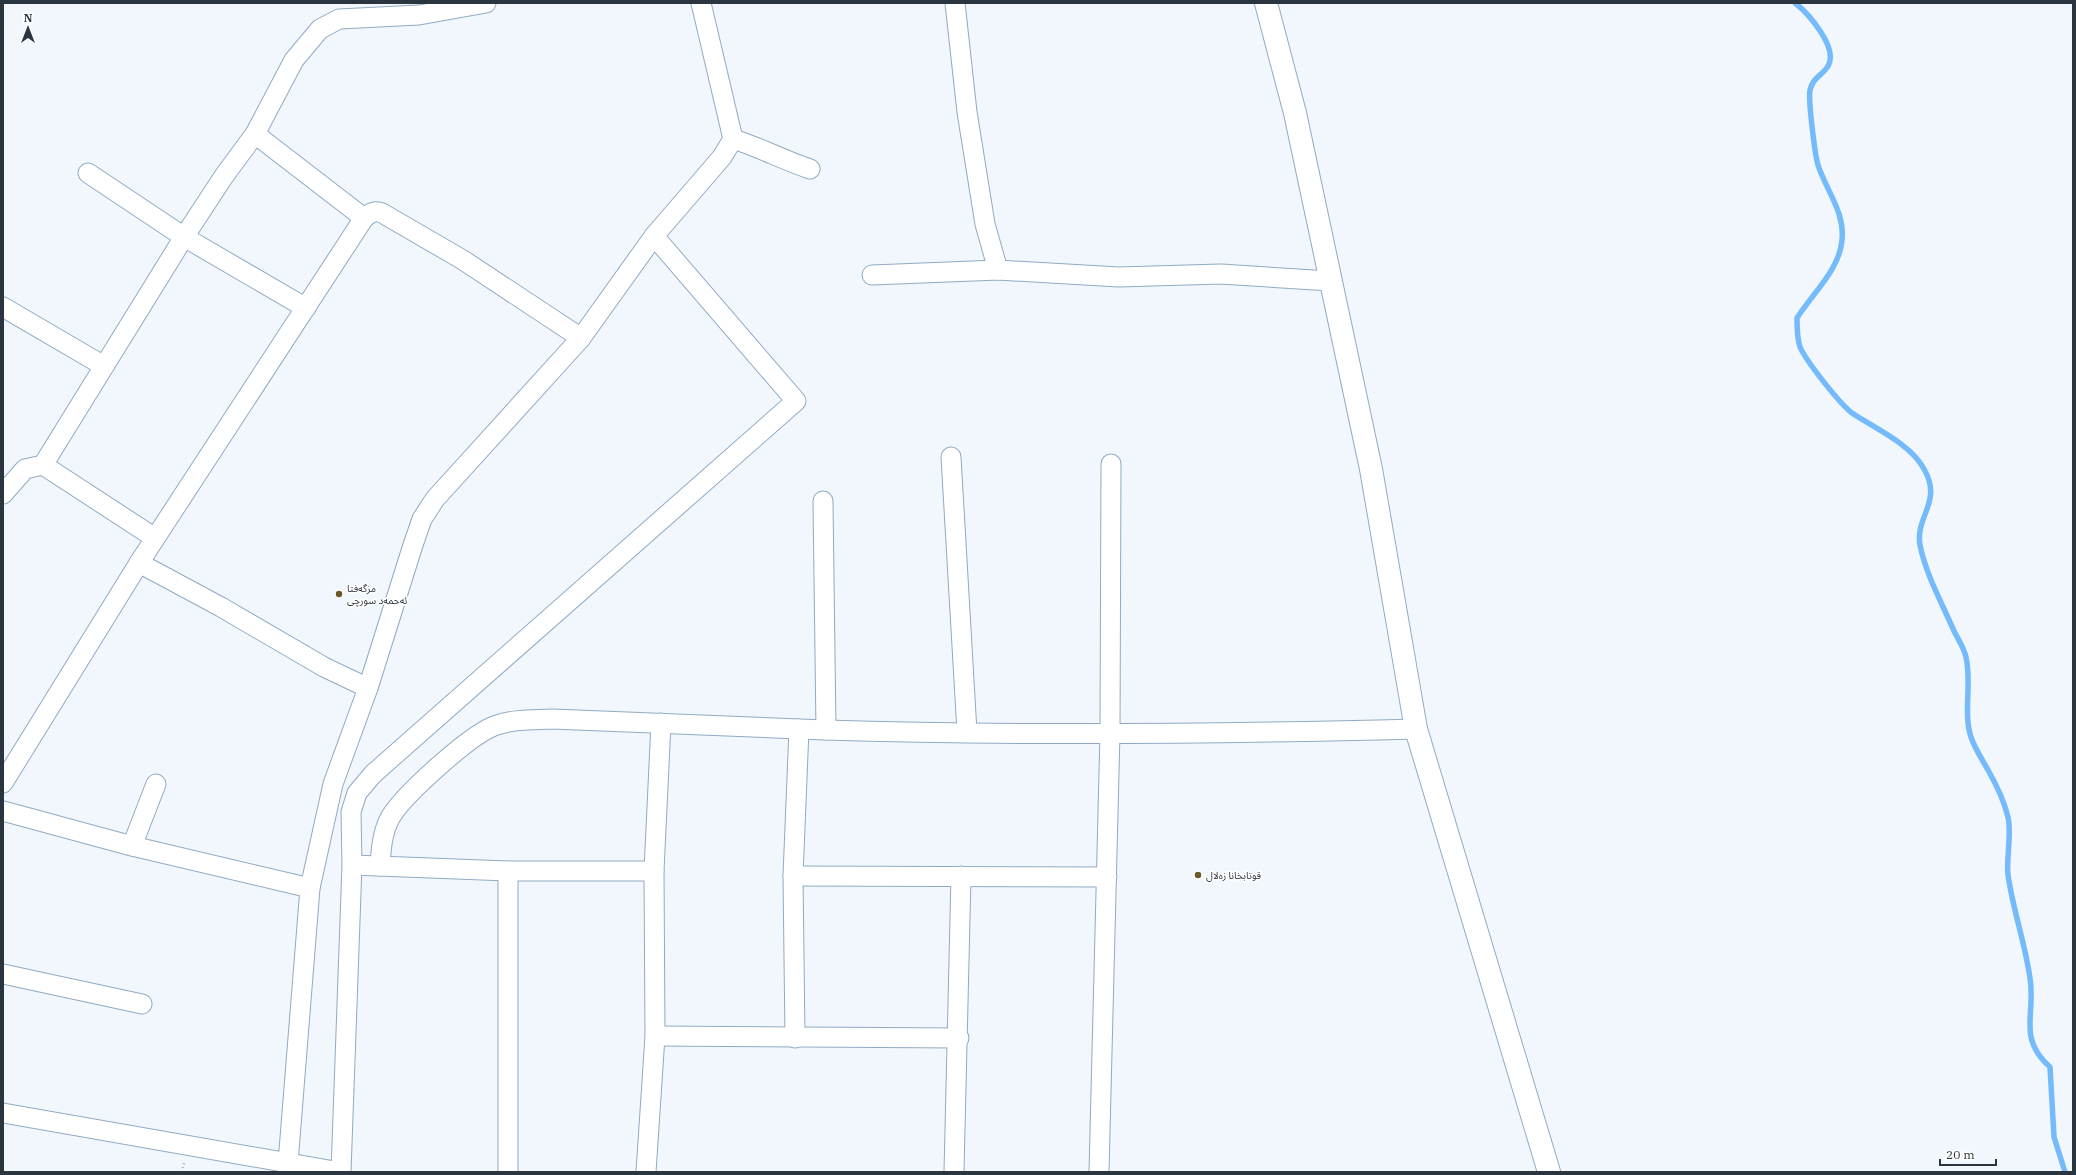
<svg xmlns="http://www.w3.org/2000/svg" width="2076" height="1175" font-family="'IBM Plex Serif','Noto Sans Arabic',serif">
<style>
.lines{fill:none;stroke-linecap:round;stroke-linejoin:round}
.stream{stroke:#75bbfb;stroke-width:5.5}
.minor-casing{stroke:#90aac3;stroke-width:21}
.major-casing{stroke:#90aac3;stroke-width:24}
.path{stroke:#a6adb4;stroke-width:2.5;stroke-dasharray:1 3;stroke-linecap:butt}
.minor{stroke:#fff;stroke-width:19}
.major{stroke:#fff;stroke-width:22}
.poi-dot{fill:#6a5927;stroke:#fff;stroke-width:1.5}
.labels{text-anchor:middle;stroke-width:3;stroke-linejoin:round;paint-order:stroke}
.poi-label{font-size:10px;fill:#2b3540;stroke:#fff;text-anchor:start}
</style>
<rect width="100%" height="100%" fill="#f1f7fc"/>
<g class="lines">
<path class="stream" d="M1795 3C1808 13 1839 48 1828 66 1823 75 1813 77 1810 90 1808 100 1815 155 1818 165 1826 190 1845 212 1842 240 1840 269 1812 294 1797 318 1797 327 1797 338 1800 347 1806 361 1840 404 1852 413 1874 428 1911 444 1924 469 1943 502 1915 516 1920 545 1926 575 1942 603 1954 631 1958 639 1964 648 1966 657 1972 682 1963 714 1971 737 1975 749 1982 759 1988 770 1996 784 2004 801 2008 817 2012 836 2006 856 2008 875 2013 910 2025 943 2030 978 2036 1014 2017 1038 2050 1067L2054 1137 2065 1172"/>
<defs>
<g id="minor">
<path d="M955 3 967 112 985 224 998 270"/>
<path d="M255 134 364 218"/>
<path d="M733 139C759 147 783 160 810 169"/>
<path d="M88 173 184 237 306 308"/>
<path d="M872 275 998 270 1119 277 1221 274 1330 281"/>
<path d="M3 307 104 366"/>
<path d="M951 457 967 732"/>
<path d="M43 465 155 538"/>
<path d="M3 494 25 469 43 465 184 237 224 176 255 134 294 60 320 29 339 19 419 15 486 3"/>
<path d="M823 501 826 730"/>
<path d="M139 563 221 607 324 667 368 688"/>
<path d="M3 783 139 563 364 218C370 213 375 210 382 213L463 260 581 338"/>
<path d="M3 811 132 846 310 888"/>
<path d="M132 846 156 784"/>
<path d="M352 865 508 871H654"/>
<path d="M380 866C381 850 382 833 390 818 403 795 469 736 494 726 512 719 533 720 552 719 643 723 734 727 825 730 1022 736 1219 734 1416 729"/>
<path d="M508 871V1172"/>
<path d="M793 876 1107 877"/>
<path d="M3 974 142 1004"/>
<path d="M655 1036 959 1038"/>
<path d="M795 1038 793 876 799 729"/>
<path d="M3 1113 340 1172"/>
<path d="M288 1163 310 888 333 784 368 688 413 545 422 519 435 499 581 338 654 236 722 157 733 139 701 3"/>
<path d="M341 1172 352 865 351 812 357 793 373 774 796 401 654 236"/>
<path d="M646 1172 655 1036 654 871 661 723"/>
<path d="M954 1172 961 876"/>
<path d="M1099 1172 1110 733 1111 464"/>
</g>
<path id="major" d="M1266 3 1295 113 1371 469 1416 729 1549 1172"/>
</defs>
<use href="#minor" class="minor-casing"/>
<use href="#major" class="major-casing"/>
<path class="path" d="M182 1172 184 1163"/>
<use href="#minor" class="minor"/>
<use href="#major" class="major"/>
</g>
<g class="poi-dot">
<circle cx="339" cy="594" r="4"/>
<circle cx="1198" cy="875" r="4"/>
</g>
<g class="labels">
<g class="poi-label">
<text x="347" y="592">مزگەفتا<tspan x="347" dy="12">ئەحمەد سورچی</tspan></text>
<text x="1206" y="879">قوتابخانا زەلال</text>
</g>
</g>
<rect width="2076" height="1175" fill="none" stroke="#2b3540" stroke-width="8"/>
<g transform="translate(28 28)" stroke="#ffffff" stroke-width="3" paint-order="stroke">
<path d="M0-3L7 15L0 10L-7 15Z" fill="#2b3540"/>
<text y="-6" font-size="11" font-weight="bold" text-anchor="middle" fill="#2b3540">N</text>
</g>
<path d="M1940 1159v6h56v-6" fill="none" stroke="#2b3540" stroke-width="2"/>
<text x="1946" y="1159" font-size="12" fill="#2b3540" stroke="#ffffff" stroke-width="3" paint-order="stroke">20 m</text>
</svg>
